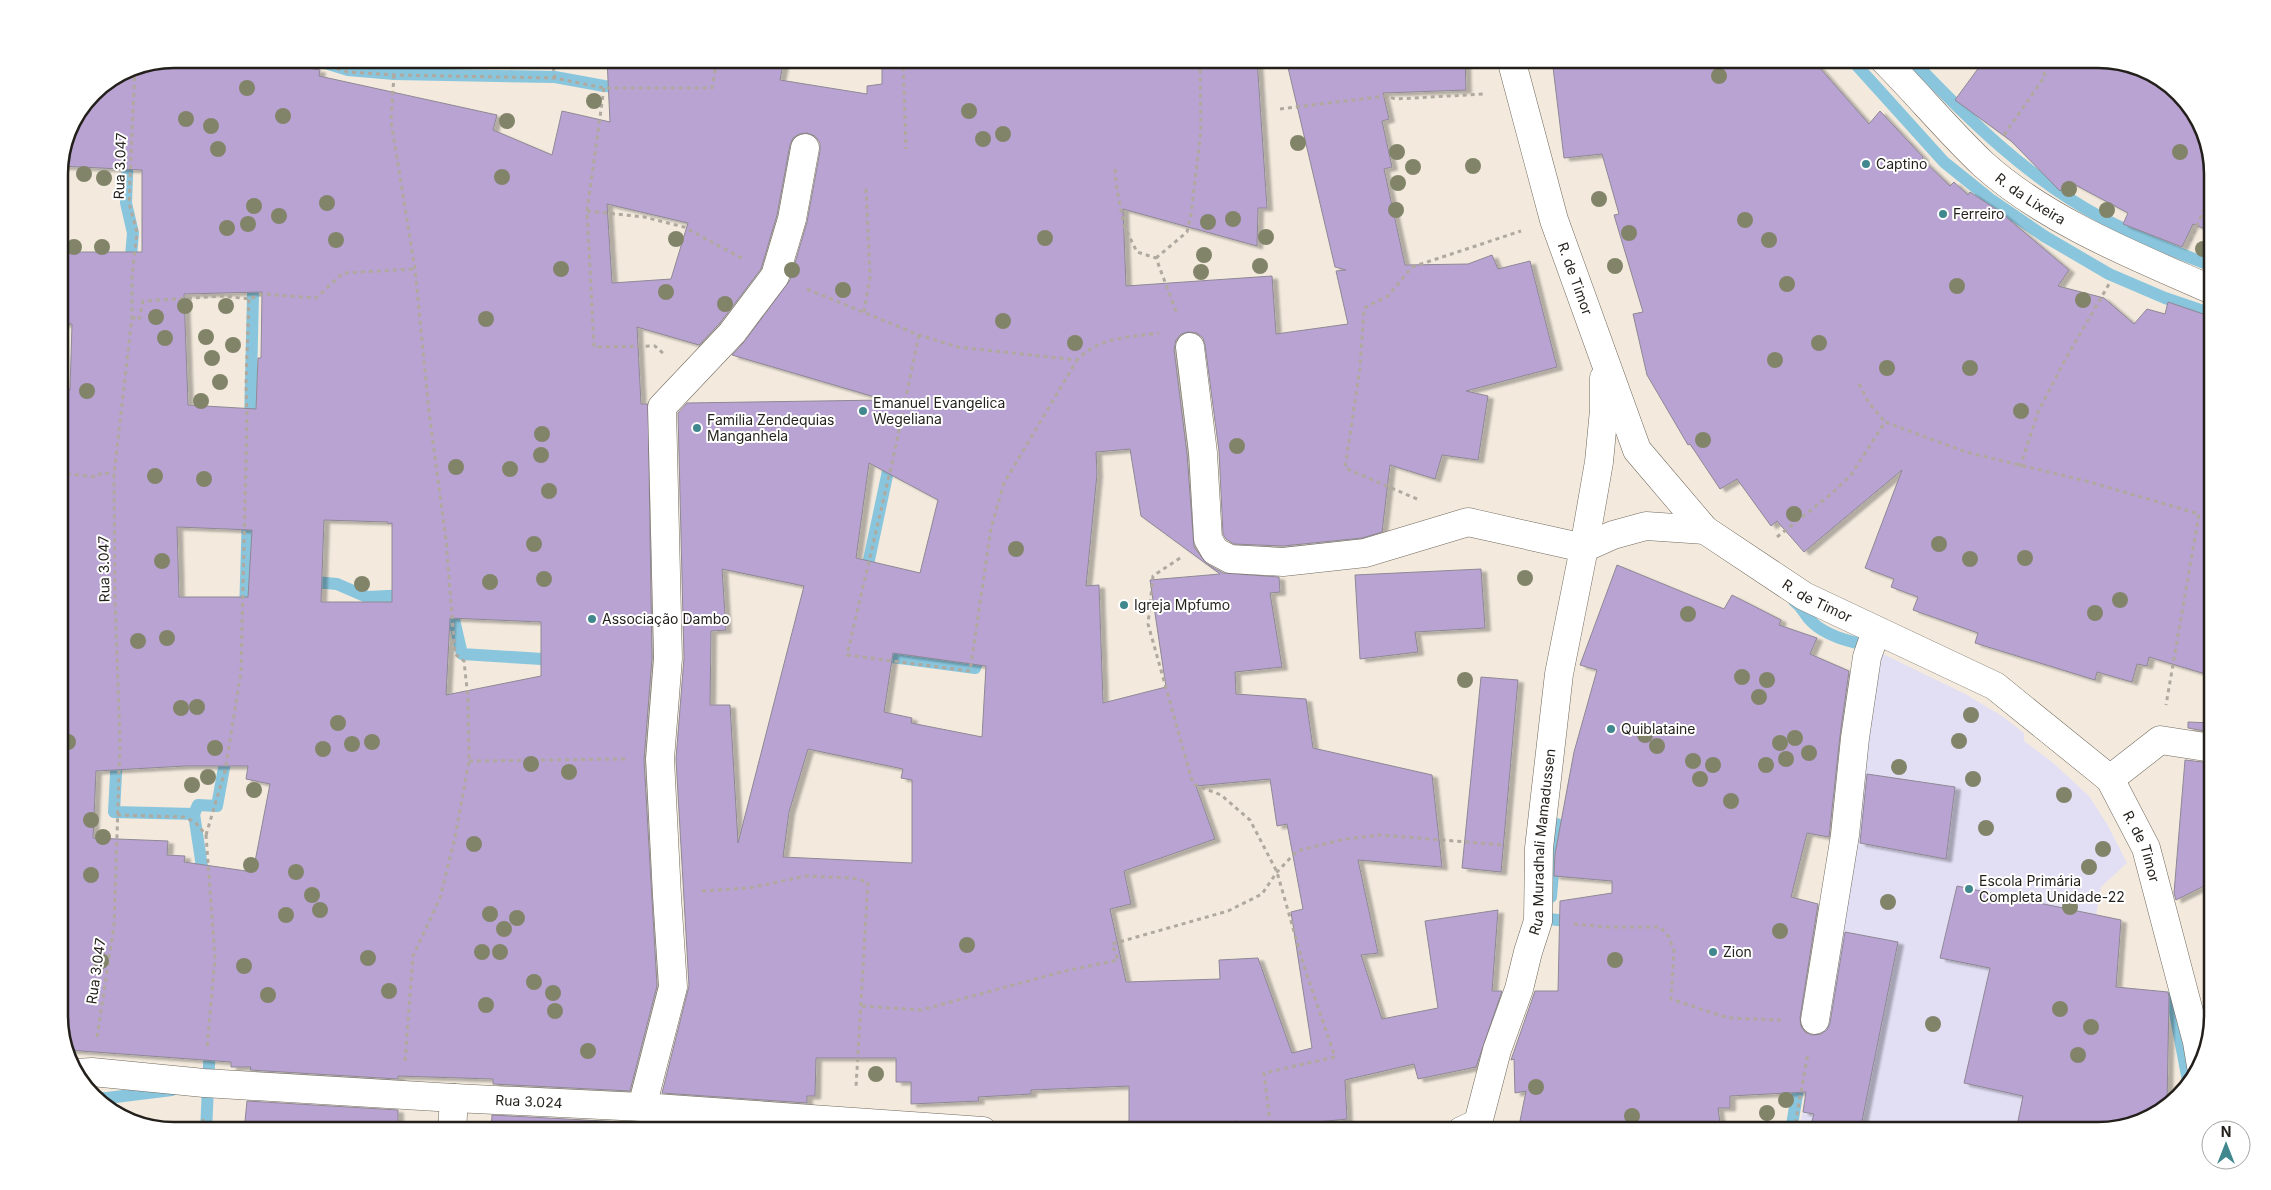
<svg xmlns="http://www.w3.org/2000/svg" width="2271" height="1190" font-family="Inter,sans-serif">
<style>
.education{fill:#e2dff5}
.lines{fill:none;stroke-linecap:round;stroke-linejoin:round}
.stream{stroke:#89c6dd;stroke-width:12}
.building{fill:#b9a3d2;stroke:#8e8895;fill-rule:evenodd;filter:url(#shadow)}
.minor-casing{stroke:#71695d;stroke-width:29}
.tertiary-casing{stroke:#71695d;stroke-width:29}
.path{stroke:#b0a99f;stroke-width:3;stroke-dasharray:4 4;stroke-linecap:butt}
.minor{stroke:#fff;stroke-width:28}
.tertiary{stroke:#fff;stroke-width:28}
.tree{fill:#82846a}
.poi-dot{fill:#40888e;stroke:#fff;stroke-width:2}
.labels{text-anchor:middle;stroke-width:4;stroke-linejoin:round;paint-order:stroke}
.poi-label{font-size:14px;fill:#231f1b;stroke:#fff;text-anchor:start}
.street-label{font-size:14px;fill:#231f1b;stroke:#fff}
.rim{fill:none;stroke:#231f1b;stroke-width:2.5}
</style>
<defs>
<filter id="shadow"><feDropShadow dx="5.5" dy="3" stdDeviation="1" flood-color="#0004"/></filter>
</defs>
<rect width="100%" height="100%" fill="#f3eadd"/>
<path class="education" d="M1879 652 1965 694 2002 716 2024 733V741L2051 761 2089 796 2107 824 2127 863 2101 887 2068 1075 2055 1131H1799L1823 1001Z"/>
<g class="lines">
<g class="stream">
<path d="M312 59 348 70 394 74 555 77 604 86 625 87"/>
<path d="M1851 59 1944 162 1990 199 2044 236 2109 274 2165 298 2212 314"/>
<path d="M1911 59C1968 119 2030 180 2104 219 2139 237 2175 252 2212 266"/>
<path d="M128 152 126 203 133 233 130 268"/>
<path d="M250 425 253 294"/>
<path d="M869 560 891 457"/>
<path d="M304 581 337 584 367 597 409 595"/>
<path d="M1794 601C1804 608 1804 615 1812 622 1827 637 1853 642 1873 647"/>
<path d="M450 602 462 654 558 660"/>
<path d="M245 613 248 513"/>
<path d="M877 655 975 668 982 648"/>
<path d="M117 755 114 812 194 814"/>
<path d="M204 880 194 814 198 805 217 806 227 751"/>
<path d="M1551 897 1557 824"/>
<path d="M1549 919 1576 922"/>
<path d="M2172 997 2188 1081"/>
<path d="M97 1098H107L172 1090"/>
<path d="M206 1131 210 1044"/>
<path d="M1791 1131 1800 1077"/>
</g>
</g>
<g class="building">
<path d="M172 59 203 62V59H280L279 63 320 70 319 76 497 115 493 130 552 155 562 111 610 122 607 59H784L780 80 867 94V86L882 84V62L908 61V59H1257L1267 208H1258L1257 246 1123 209 1126 286 1272 276 1276 334 1348 324 1336 271 1346 270 1335 267 1286 59H1465L1466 90 1383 93 1389 119 1382 121 1392 167 1384 169 1405 265 1468 264 1492 255 1498 269 1530 261 1557 367 1466 391 1488 396 1478 460 1442 455 1435 479 1390 465 1382 532 1362 538 1283 546 1234 544 1226 539 1223 534 1219 451 1205 345 1203 338 1197 333 1188 332 1181 334 1176 340 1174 349 1187 454 1194 547 1207 564 1223 573 1279 577 1280 592 1270 593 1282 667 1235 672 1236 694 1306 699 1313 748 1432 775 1442 867 1358 860 1378 953 1361 955 1382 1019 1438 1008 1425 921 1498 910 1492 991H1502L1476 1067 1418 1079 1414 1064 1345 1080 1347 1119 1239 1130 1238 1121 1182 1129 1156 1130V1127H1129V1086L1031 1090V1094L978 1097 979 1101 911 1104V1082H896V1058H816L815 1096H807V1103L662 1093 689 986 676 759 684 658 678 413 687 403 885 400 732 355 744 342 790 280 807 222 820 151V143L815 136 807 133 799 134 793 138 790 145 777 215 761 269 720 323 699 345 637 327 641 404H648L652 658 644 760 657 986 630 1091 493 1084V1079L398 1076V1079L250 1070 251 1067H231V1062L68 1050 59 1025V389L70 390 72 324H61V252H142V170L59 166 68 129 92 92 130 67ZM607 204 688 223 671 279 612 283ZM262 292 261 358H258L256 409 188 405 184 294ZM1130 449 1141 516 1220 574 1150 580 1166 687 1103 703 1099 585 1086 586 1097 474 1096 452ZM869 463 938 500 920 573 856 558ZM324 520 388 522V524L392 523V602H321ZM177 527 252 530 248 597H179ZM722 569 804 586 738 843 730 705H710L711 631 726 630ZM450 618 541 622V676L446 695ZM893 653 986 666 982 737 911 723 912 718 884 712ZM808 749 903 769 901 778 912 780V863L783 857 789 812ZM185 766H248L246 779 270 784 253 872 184 862 185 856 167 855 168 841 93 838 96 771ZM1270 779 1277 826 1287 824 1303 909 1291 912 1312 1048 1292 1053 1258 958 1219 960 1220 979 1126 982 1110 909 1131 904 1124 871 1215 839 1196 786Z"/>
<path d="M1552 59H1812L1869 124 1880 111 1923 157 1922 159 1950 186 1954 182 1968 195 1970 192 1999 211 2069 270 2058 286 2104 298 2134 324 2147 309 2165 314 2168 302 2212 317V676L2149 657 2147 666 2137 664 2132 682 2097 672 2095 680 1975 643 1978 633 1913 610 1918 597 1891 587 1894 579 1865 568 1902 470 1804 552 1777 521 1771 526 1737 479 1720 489 1690 444 1688 445 1647 375 1633 314 1643 312 1614 215 1619 214 1602 154 1564 158Z"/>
<path d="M1985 59H2098L2149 71 2193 110 2212 166V232L2193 224 2182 247 2123 224 2128 213 2068 181 2060 191 2011 141 1955 100Z"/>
<path d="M1617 565 1724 609 1732 595 1781 620 1779 625 1817 638 1810 654 1849 671 1840 736 1829 837 1807 833 1791 897 1818 904 1800 1018 1801 1026 1805 1032 1812 1035 1821 1034 1827 1030 1830 1023 1845 932 1898 942 1860 1131H1809L1814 1114 1803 1112 1806 1092 1730 1096V1108H1718L1721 1131H1518L1526 1091 1515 1093 1514 1059 1511 1060 1535 991H1558L1560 901 1612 893V881L1554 876 1555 854 1574 752 1597 670 1580 665Z"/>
<path d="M1481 569 1485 628 1415 632 1418 652 1360 659 1355 575Z"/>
<path d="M1481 677 1518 680 1501 872 1462 868Z"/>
<path d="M2188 722 2212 723V732L2188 728Z"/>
<path d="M2185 760 2212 763V882L2176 900 2174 893Z"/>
<path d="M1867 774 1955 787 1946 859 1860 843Z"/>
<path d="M1957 886 2121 920 2116 987 2168 992 2169 997 2167 1104 2155 1116 2098 1131H2016L2023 1096 1964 1083 1990 968 1940 958Z"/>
<path d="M247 1101 398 1110V1131H244Z"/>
<path d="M492 1115 641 1123 764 1131H491Z"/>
</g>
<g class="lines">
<defs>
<g id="minor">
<path d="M1190 347 1203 453 1208 539 1215 551 1230 559 1283 562 1365 553 1468 522 1584 548"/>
<path d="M2110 779 2160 740 2212 748"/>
<path d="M1815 1020 1845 835 1855 738 1867 657 1876 631"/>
<path d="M642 1107 673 987 667 896 660 759 668 658 662 407 732 333 775 276 792 219 805 148"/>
<path d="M452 1131 454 1098"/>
</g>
<g id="tertiary">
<path id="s1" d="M1511 59 1554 220 1637 450 1705 530 1804 596 1995 686 2110 779 2146 848 2197 1042 2201 1066"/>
<path id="s2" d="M1883 59C1917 93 1948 131 1983 164 2046 221 2135 256 2212 290"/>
<path d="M1584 548 1613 535 1646 526 1705 530"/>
<path id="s3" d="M75 1073 92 1072 204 1083 454 1098 642 1107 983 1131"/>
<path id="s4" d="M1461 1131 1478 1123 1497 1050 1519 989 1528 952 1538 921 1539 848 1559 674 1584 548 1599 462 1604 410V378"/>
</g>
</defs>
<use href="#minor" class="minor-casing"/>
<use href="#tertiary" class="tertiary-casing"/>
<g class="path">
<path d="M306 59 348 72 394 75 555 78 604 88H712L717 59"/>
<path d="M552 59 555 78"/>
<path d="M903 59 906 149"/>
<path d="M327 64V59"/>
<path d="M394 75 391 121 415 269 429 412 446 540 455 654 464 661 468 698 469 761 455 837 440 898 413 956 405 1061"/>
<path d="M604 88 587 211 594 347 655 346 665 355"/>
<path d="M1280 109 1385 96 1396 99 1484 94"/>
<path d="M2004 135 2045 76 2040 59"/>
<path d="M1115 169 1116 184 1124 226 1137 252 1156 258 1177 314"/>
<path d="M587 211 644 217 684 227 745 260"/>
<path d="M2190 241 2212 192"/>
<path d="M1156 258 1187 232 1191 214 1201 130 1200 59"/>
<path d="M807 289 919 335 958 347 1077 360C1099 337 1130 337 1159 333"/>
<path d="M864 312 870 277 866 188"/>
<path d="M132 317 139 320 143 301 224 296 249 299 263 294 316 298 343 273 415 269"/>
<path d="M919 335 893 459 847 655 970 671 991 528 1004 483 1077 360"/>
<path d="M1859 384 1869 403 1885 422"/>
<path d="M2020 467 2038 412 2065 360 2109 284"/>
<path d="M59 473 97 477 101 473 114 474"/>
<path d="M1417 499 1345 468 1360 368 1364 308 1388 296 1412 267 1521 231"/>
<path d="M1777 537 1830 495 1851 475 1885 422 1966 452 2086 481 2199 514 2166 705"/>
<path d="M1180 558 1153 576 1148 624 1193 784 1221 795 1250 820 1277 872 1303 963 1335 1057 1264 1073 1271 1131"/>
<path d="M469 761 626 759"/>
<path d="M117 815 184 817 195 822 206 835 215 958 207 1048"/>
<path d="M206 835 225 771 241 672 247 417 246 384 249 299"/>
<path d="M702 891 749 888 806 876 852 878 868 882 856 1087"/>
<path d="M1574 924 1606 927H1660L1669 937 1674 951 1671 999 1728 1018 1781 1020"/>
<path d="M862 1006 921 1010 1065 971 1118 960 1112 944 1228 911 1262 894 1277 872 1297 851 1345 839 1380 835 1504 845"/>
<path d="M97 1037 114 926 120 744 115 597 114 474 132 317V276L137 232 129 203 135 66"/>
<path d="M203 1131V1119"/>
<path d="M1794 1131 1808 1053"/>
</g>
<use href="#minor" class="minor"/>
<use href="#tertiary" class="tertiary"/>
</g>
<g class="tree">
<circle cx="1719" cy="76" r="8"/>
<circle cx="247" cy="88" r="8"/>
<circle cx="594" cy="101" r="8"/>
<circle cx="969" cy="111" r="8"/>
<circle cx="283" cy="116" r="8"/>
<circle cx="186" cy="119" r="8"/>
<circle cx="507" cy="121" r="8"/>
<circle cx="211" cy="126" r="8"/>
<circle cx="1003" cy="134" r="8"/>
<circle cx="983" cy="139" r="8"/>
<circle cx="1298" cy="143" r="8"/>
<circle cx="218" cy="149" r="8"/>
<circle cx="1397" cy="152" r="8"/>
<circle cx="2180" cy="152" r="8"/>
<circle cx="1473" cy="166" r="8"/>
<circle cx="1413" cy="167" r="8"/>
<circle cx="84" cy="174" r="8"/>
<circle cx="502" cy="177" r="8"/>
<circle cx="104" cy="178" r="8"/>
<circle cx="1398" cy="183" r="8"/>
<circle cx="2069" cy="189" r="8"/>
<circle cx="1599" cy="199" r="8"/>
<circle cx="327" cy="203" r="8"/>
<circle cx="254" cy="206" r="8"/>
<circle cx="1396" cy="210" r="8"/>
<circle cx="2107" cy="210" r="8"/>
<circle cx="279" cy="216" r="8"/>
<circle cx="1233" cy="219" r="8"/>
<circle cx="1745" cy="220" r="8"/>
<circle cx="1208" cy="222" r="8"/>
<circle cx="248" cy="224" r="8"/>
<circle cx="227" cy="228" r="8"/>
<circle cx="1629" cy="233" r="8"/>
<circle cx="1266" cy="237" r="8"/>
<circle cx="1045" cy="238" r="8"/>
<circle cx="676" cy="239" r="8"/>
<circle cx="336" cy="240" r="8"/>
<circle cx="1769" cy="240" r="8"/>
<circle cx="74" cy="247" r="8"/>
<circle cx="102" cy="247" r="8"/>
<circle cx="2203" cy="249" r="8"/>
<circle cx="1204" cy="255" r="8"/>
<circle cx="1260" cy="266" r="8"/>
<circle cx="1615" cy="266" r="8"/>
<circle cx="561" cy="269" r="8"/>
<circle cx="792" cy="270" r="8"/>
<circle cx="1201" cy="272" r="8"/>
<circle cx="1787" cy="284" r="8"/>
<circle cx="1957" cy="286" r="8"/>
<circle cx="843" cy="290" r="8"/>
<circle cx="666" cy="292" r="8"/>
<circle cx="2083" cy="300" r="8"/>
<circle cx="725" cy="304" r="8"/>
<circle cx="185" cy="306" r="8"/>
<circle cx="226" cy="306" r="8"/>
<circle cx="156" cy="317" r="8"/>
<circle cx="486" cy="319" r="8"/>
<circle cx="1003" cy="321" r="8"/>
<circle cx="206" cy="337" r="8"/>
<circle cx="165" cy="338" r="8"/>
<circle cx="1075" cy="343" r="8"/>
<circle cx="1819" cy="343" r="8"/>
<circle cx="233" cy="345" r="8"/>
<circle cx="212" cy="358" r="8"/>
<circle cx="1775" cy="360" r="8"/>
<circle cx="1887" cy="368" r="8"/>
<circle cx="1970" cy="368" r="8"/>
<circle cx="220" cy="382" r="8"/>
<circle cx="87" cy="391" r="8"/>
<circle cx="201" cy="401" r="8"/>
<circle cx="2021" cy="411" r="8"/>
<circle cx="542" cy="434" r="8"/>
<circle cx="1703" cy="440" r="8"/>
<circle cx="1237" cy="446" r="8"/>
<circle cx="541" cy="455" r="8"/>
<circle cx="456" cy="467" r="8"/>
<circle cx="510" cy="469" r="8"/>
<circle cx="155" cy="476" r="8"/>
<circle cx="204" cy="479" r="8"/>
<circle cx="549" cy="491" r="8"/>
<circle cx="1794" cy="514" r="8"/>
<circle cx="534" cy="544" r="8"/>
<circle cx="1939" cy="544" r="8"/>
<circle cx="1016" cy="549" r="8"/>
<circle cx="2025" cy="558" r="8"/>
<circle cx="1970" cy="559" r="8"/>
<circle cx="162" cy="561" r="8"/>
<circle cx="1525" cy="578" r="8"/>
<circle cx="544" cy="579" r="8"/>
<circle cx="490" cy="582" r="8"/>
<circle cx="362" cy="584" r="8"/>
<circle cx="2120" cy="600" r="8"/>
<circle cx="2095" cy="613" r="8"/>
<circle cx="1688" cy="614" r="8"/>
<circle cx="167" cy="638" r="8"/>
<circle cx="138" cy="641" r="8"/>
<circle cx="1742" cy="677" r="8"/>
<circle cx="1465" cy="680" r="8"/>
<circle cx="1767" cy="680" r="8"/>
<circle cx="1759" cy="697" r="8"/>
<circle cx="197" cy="707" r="8"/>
<circle cx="181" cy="708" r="8"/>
<circle cx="1971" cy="715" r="8"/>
<circle cx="338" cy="723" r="8"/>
<circle cx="1645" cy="735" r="8"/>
<circle cx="1795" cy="738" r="8"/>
<circle cx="1959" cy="741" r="8"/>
<circle cx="68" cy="742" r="8"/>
<circle cx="372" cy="742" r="8"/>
<circle cx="1780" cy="743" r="8"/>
<circle cx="352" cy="744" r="8"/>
<circle cx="1657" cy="746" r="8"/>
<circle cx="215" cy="748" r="8"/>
<circle cx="323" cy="749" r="8"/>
<circle cx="1809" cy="753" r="8"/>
<circle cx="1786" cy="759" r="8"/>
<circle cx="1693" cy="761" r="8"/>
<circle cx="531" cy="764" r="8"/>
<circle cx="1713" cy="765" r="8"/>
<circle cx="1766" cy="765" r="8"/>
<circle cx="1899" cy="767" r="8"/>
<circle cx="569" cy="772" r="8"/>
<circle cx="208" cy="777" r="8"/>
<circle cx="1700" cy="779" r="8"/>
<circle cx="1973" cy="779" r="8"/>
<circle cx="192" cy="785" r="8"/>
<circle cx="254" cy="790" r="8"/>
<circle cx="2064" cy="795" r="8"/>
<circle cx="1731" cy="801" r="8"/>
<circle cx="91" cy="820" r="8"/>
<circle cx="1986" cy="828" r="8"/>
<circle cx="103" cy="837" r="8"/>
<circle cx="474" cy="844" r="8"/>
<circle cx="2103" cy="849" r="8"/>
<circle cx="251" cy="865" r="8"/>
<circle cx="2089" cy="867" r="8"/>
<circle cx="296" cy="872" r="8"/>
<circle cx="91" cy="875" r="8"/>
<circle cx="312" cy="895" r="8"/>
<circle cx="1888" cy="902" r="8"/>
<circle cx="2070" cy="907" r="8"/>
<circle cx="320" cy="910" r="8"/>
<circle cx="490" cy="914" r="8"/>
<circle cx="286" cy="915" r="8"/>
<circle cx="517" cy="918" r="8"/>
<circle cx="504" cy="929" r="8"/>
<circle cx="1780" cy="931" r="8"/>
<circle cx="967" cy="945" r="8"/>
<circle cx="482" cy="952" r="8"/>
<circle cx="500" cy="952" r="8"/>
<circle cx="368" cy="958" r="8"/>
<circle cx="1615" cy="960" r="8"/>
<circle cx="101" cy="961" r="8"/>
<circle cx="244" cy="966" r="8"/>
<circle cx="534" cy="982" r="8"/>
<circle cx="389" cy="991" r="8"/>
<circle cx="553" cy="993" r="8"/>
<circle cx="268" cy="995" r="8"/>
<circle cx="486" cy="1005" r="8"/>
<circle cx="2060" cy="1009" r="8"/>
<circle cx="555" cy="1011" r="8"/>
<circle cx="1933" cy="1024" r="8"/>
<circle cx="2091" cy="1027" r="8"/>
<circle cx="588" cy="1051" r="8"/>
<circle cx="2078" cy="1055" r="8"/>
<circle cx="876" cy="1074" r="8"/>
<circle cx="1536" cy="1087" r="8"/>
<circle cx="1786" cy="1100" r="8"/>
<circle cx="1767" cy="1113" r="8"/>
<circle cx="1632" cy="1116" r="8"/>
</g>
<g class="poi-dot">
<circle cx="1866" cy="164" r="5"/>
<circle cx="1943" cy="214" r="5"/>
<circle cx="863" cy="411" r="5"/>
<circle cx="697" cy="428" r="5"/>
<circle cx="1124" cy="605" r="5"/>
<circle cx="592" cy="619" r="5"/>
<circle cx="1611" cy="729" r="5"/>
<circle cx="1969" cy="889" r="5"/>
<circle cx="1713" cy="952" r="5"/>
</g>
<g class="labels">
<g class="poi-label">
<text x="1876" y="169">Captino</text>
<text x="1953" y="219">Ferreiro</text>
<text x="873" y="408">Emanuel Evangelica<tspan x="873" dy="16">Wegeliana</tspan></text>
<text x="707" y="425">Familia Zendequias<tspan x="707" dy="16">Manganhela</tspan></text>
<text x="1134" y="610">Igreja Mpfumo</text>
<text x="602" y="624">Associação Dambo</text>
<text x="1621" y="734">Quiblataine</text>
<text x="1979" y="886">Escola Primária<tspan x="1979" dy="16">Completa Unidade-22</tspan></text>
<text x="1723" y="957">Zion</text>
</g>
<g class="street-label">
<text transform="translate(120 166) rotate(-88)" y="5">Rua 3.047</text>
<text dy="5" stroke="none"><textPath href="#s2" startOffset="204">R. da Lixeira</textPath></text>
<text dy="5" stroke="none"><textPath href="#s1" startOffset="229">R. de Timor</textPath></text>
<text transform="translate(104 569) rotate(-91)" y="5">Rua 3.047</text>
<text dy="5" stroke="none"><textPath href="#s1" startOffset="649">R. de Timor</textPath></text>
<text dy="5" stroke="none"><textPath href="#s4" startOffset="309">Rua Muradhali Mamadussen</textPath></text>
<text dy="5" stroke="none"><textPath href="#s1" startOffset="1069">R. de Timor</textPath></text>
<text transform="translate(96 971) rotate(-82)" y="5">Rua 3.047</text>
<text dy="5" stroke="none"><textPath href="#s3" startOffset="455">Rua 3.024</textPath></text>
</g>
</g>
<path d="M0 0H2271V1190H0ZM174 68H2098A106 106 0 0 1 2204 174V1016A106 106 0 0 1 2098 1122H174A106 106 0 0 1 68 1016V174A106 106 0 0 1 174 68Z" fill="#fff" fill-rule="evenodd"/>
<path class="rim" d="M174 68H2098A106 106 0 0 1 2204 174V1016A106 106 0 0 1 2098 1122H174A106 106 0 0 1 68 1016V174A106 106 0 0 1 174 68Z"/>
<g transform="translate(2226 1145)"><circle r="24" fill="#ffffff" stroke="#a7a5a4"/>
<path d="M0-4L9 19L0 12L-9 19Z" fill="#40888e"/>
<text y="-8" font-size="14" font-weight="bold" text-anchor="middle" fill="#231f1b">N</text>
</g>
</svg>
